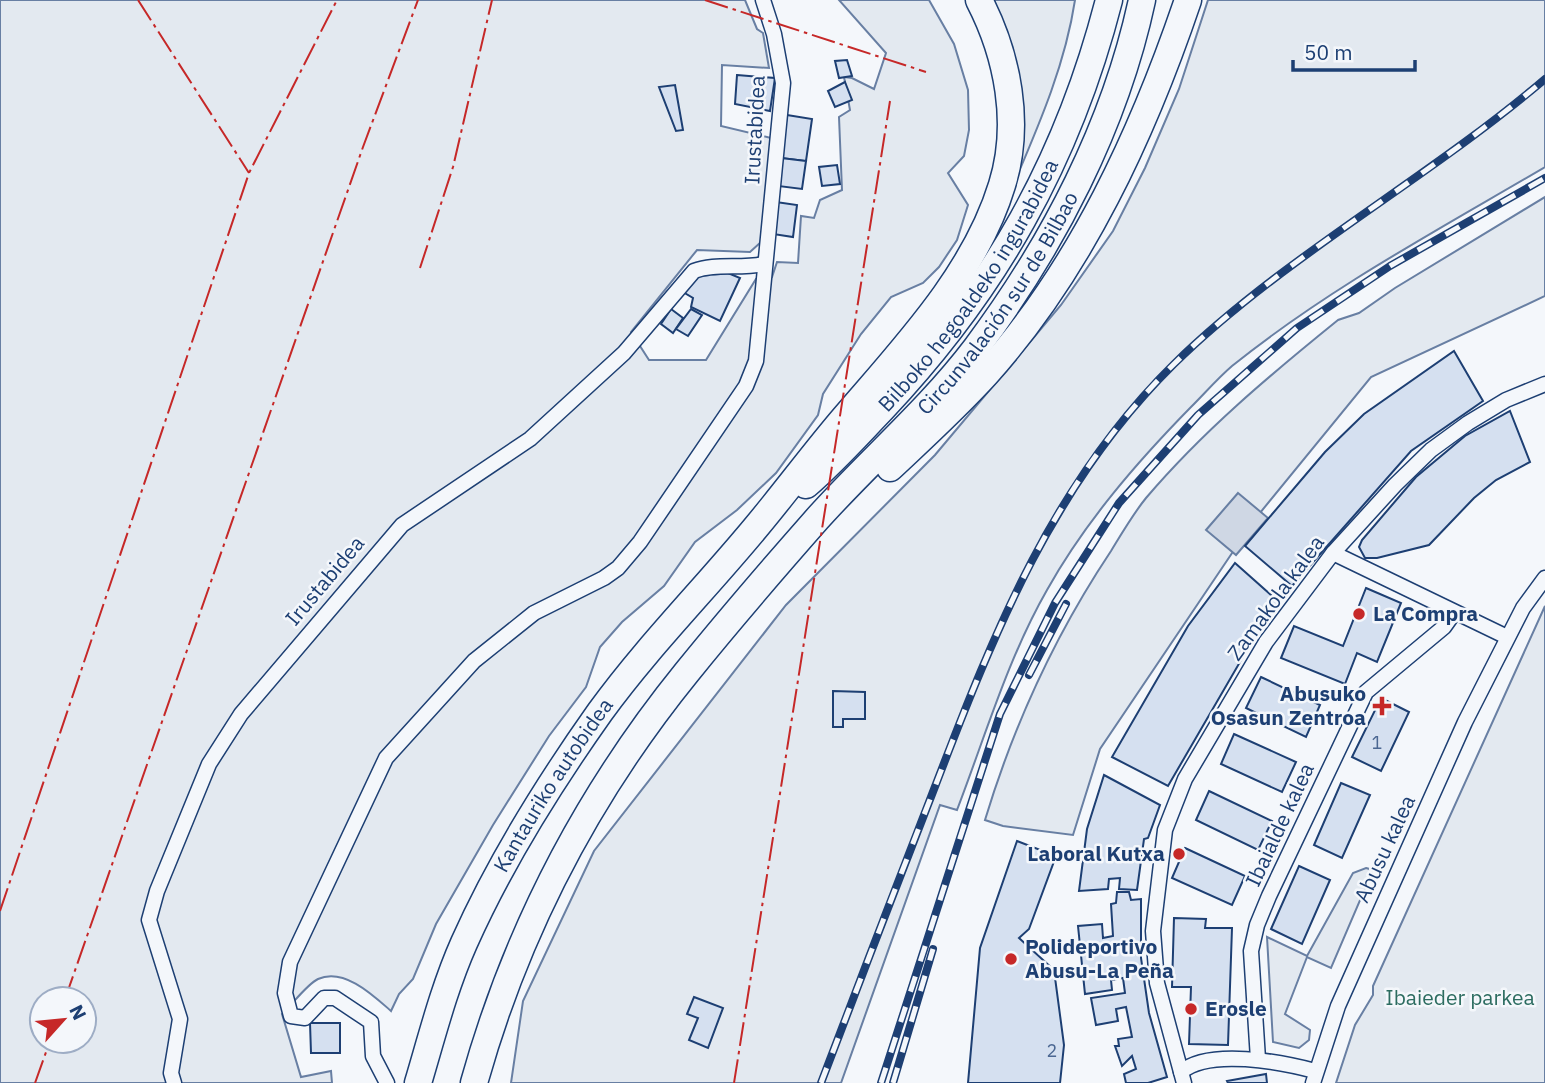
<svg xmlns="http://www.w3.org/2000/svg" width="1545" height="1083" font-family="'IBM Plex Sans',sans-serif">
<style>
.green{fill:#e3e9f0;stroke:#687fa3;stroke-width:2;fill-rule:evenodd}
.water{fill:#cfd7e4;stroke:#687fa3;stroke-width:2}
.building{fill:#d5e0f0;stroke:#1d3f73;stroke-width:2}
.lines{fill:none;stroke-linecap:round;stroke-linejoin:round}
.minor-casing{stroke:#1d3f73;stroke-width:17}
.motorway-casing{stroke:#1d3f73;stroke-width:29}
.minor{stroke:#f4f7fb;stroke-width:14}
.motorway{stroke:#f4f7fb;stroke-width:26}
.rail-casing{stroke:#1d3f73;stroke-width:8}
.rail{stroke:#f4f7fb;stroke-width:5;stroke-dasharray:16;stroke-linecap:butt}
.power{stroke:#c62828;stroke-width:2;stroke-dasharray:24 5 3.5 5;stroke-linecap:butt}
.poi-dot{fill:#c62828;stroke:#f4f7fb;stroke-width:2.5}
.labels{text-anchor:middle;stroke-width:5;stroke-linejoin:round;paint-order:stroke}
.number-label{font-size:18px;fill:#4b6792}
.street-label{font-size:21px;fill:#1d3f73;stroke:#f4f7fb}
.poi-label{font-size:21px;font-weight:bold;fill:#1d3f73;stroke:#f4f7fb;text-anchor:start}
.park-label{font-size:21px;fill:#2c6c60;stroke:#f4f7fb}
</style>
<rect width="100%" height="100%" fill="#f4f7fb"/>
<g class="green">
<path d="M0 0H745L757 29 763 33 769 68 722 65 721 126 771 138 761 242 750 252 697 250 631 332 649 360H706L756 279 772 277 777 262 798 263 801 216 814 218 820 200 842 190 839 117 850 110 844 77 852 78 874 89 886 53 839 0H929L954 44 968 90 969 130 964 156 948 173 968 205 957 240 939 267 923 283 891 297 861 334 823 394 818 415 776 473 737 510 695 542 664 586 622 622 600 647 586 687 549 736 493 825 436 924 413 979 399 994 391 1011C374 996 344 967 318 979 306 985 293 1004 282 1014L301 1077 331 1071 332 1083H0ZM42 999H84V1041H42Z"/>
<path d="M991 0H1075C1065 66 1038 127 1012 188Z"/>
<path d="M1208 0H1545V167C1438 230 1329 288 1232 366 1218 378 1205 393 1191 407 1137 462 1085 522 1047 590 1008 658 985 737 957 810L940 805 841 1083H511L523 1001 594 851 786 605 935 455 1061 305 1113 231 1145 168 1179 89Z"/>
<path d="M1545 197V296L1371 377 1255 519 1100 749 1073 835 1003 826 985 820C1014 724 1055 635 1111 551 1122 533 1133 514 1146 498 1203 431 1270 375 1338 320L1359 313 1395 288Z"/>
<path d="M1545 606V1083H1336L1355 1025 1373 995V986Z"/>
<path d="M1366 868 1373 870 1331 968 1307 957 1285 1014 1310 1030 1309 1040 1299 1048 1273 1042 1267 937 1307 956 1353 873Z"/>
</g>
<path class="water" d="M1238 493 1268 518 1236 555 1206 530Z"/>
<g class="building">
<path d="M847 60 852 76 839 78 835 61Z"/>
<path d="M737 75 775 78 770 111 735 104Z"/>
<path d="M845 82 852 100 835 107 828 91Z"/>
<path d="M675 85 683 130 676 131 659 87Z"/>
<path d="M787 115 812 119 806 161 781 158Z"/>
<path d="M781 158 806 161 802 189 778 186Z"/>
<path d="M837 165 840 184 822 186 819 167Z"/>
<path d="M776 202 797 205 793 237 773 234Z"/>
<path d="M705 272 728 273 740 278 720 321 691 307 693 298 683 292 696 276Z"/>
<path d="M671 309 683 318 673 333 661 324Z"/>
<path d="M691 309 702 315 688 336 676 329Z"/>
<path d="M1454 351 1483 401 1411 451 1292 586 1245 546 1325 452 1364 414Z"/>
<path d="M1510 411 1530 462 1496 480 1474 498 1429 545 1377 558H1365L1359 547 1362 540 1416 477 1465 436Z"/>
<path d="M1235 563 1280 603 1262 624 1168 786 1112 757 1188 626Z"/>
<path d="M1366 588 1401 603 1377 662 1357 653 1345 684 1281 658 1294 626 1343 646Z"/>
<path d="M1261 677 1320 705 1306 737 1246 708Z"/>
<path d="M833 691 865 692V719H843V727H833Z"/>
<path d="M1381 698 1409 712 1381 771 1352 757Z"/>
<path d="M1234 734 1296 762 1282 792 1221 764Z"/>
<path d="M1104 775 1160 805 1148 838 1144 839 1137 890 1119 889 1120 878 1109 879 1108 889 1079 891 1087 829Z"/>
<path d="M1341 783 1370 795 1342 858 1314 845Z"/>
<path d="M1209 791 1272 821 1258 850 1196 820Z"/>
<path d="M1017 841 1056 856 1029 929 1019 938 1054 970 1064 1045 1060 1083H968L980 948Z"/>
<path d="M1185 848 1245 876 1232 905 1172 878Z"/>
<path d="M1299 866 1330 880 1302 944 1271 929Z"/>
<path d="M1117 892H1129L1131 900 1141 899V958L1149 1013 1167 1077 1148 1083H1126L1124 1074 1136 1069 1132 1056 1122 1066 1115 1046H1119L1118 1039 1132 1037 1126 1007 1116 1009 1118 1021 1096 1025 1091 998 1125 993 1123 978 1111 980 1112 990 1085 994 1078 926 1102 924 1103 938 1113 936 1111 904 1116 903Z"/>
<path d="M1174 918 1206 919 1205 928H1232L1228 1045 1189 1044 1191 987H1172Z"/>
<path d="M694 997 723 1008 708 1048 689 1040 698 1018 687 1014Z"/>
<path d="M310 1023H340V1053H311Z"/>
<path d="M1266 1074 1267 1083H1228L1227 1081Z"/>
</g>
<g class="lines">
<defs>
<g id="minor">
<path d="M1333 553 1507 637"/>
<path d="M1258 1059 1251 951 1257 925 1269 896 1366 692 1444 627 1454 613"/>
<path d="M1181 1072C1209 1048 1281 1062 1315 1071"/>
<path d="M174 1083 171 1073 180 1019 149 920 157 891 209 764 241 714 402 525 530 439 624 353 694 271C715 263 740 269 763 264"/>
<path d="M387 1083 373 1056 371 1022 335 998H324L305 1018 291 1016 285 993 290 962 386 758 474 661 534 613 604 578 618 568 640 542 746 386 756 361 783 83 774 34 763 0"/>
<path d="M1184 1083 1157 983 1153 931 1165 830 1185 779 1266 642 1333 553 1395 485 1431 450 1468 423 1506 400 1545 384"/>
<path d="M1313 1083 1338 1006 1465 722 1523 608 1545 578"/>
</g>
<g id="motorway">
<path d="M890 468C923 437 956 407 986 374 1081 268 1143 133 1188 0"/>
<path id="s1" d="M806 485C833 462 857 435 882 409 995 289 1068 160 1109 0"/>
<path id="s2" d="M418 1083C432 1036 444 988 464 943 500 862 549 784 600 712 648 646 705 589 757 526 787 490 815 452 845 417 904 348 975 274 1002 185 1021 124 1008 56 979 0"/>
<path id="s3" d="M474 1083C516 932 588 794 687 672 729 620 773 569 817 519 869 461 929 410 976 348 1053 245 1115 126 1142 0"/>
</g>
</defs>
<use href="#minor" class="minor-casing"/>
<use href="#motorway" class="motorway-casing"/>
<use href="#minor" class="minor"/>
<use href="#motorway" class="motorway"/>
<defs>
<g id="rail">
<path d="M1029 675 1066 604"/>
<path d="M821 1083C859 983 897 884 936 784 995 630 1054 482 1174 364 1283 257 1428 179 1545 79"/>
<path d="M881 1083 1000 714 1055 603 1119 503 1198 415 1297 328 1390 266 1545 178"/>
<path d="M893 1083 933 949"/>
</g>
</defs>
<use href="#rail" class="rail-casing"/>
<use href="#rail" class="rail"/>
<g class="power">
<path d="M138 0 249 173"/>
<path d="M705 0 926 72"/>
<path d="M420 268 453 167 492 0"/>
<path d="M0 911 249 173 337 0"/>
<path d="M65 999 363 147 418 0"/>
<path d="M35 1083 50 1041"/>
<path d="M734 1083 890 101"/>
</g>
</g>
<g class="poi-dot">
<circle cx="1359" cy="614" r="7"/>
<path d="M1378.5 695.5h7v7h7v7h-7v7h-7v-7h-7v-7h7z"/>
<circle cx="1179" cy="854" r="7"/>
<circle cx="1011" cy="959" r="7"/>
<circle cx="1191" cy="1009" r="7"/>
</g>
<g class="labels">
<g class="number-label">
<text x="1377" y="749">1</text>
<text x="1052" y="1057">2</text>
</g>
<g class="street-label">
<text transform="translate(755 130) rotate(-87)" y="7">Irustabidea</text>
<text dy="7" stroke="none"><textPath href="#s1" startOffset="259">Bilboko hegoaldeko ingurabidea</textPath></text>
<text dy="7" stroke="none"><textPath href="#s3" startOffset="950">Circunvalación sur de Bilbao</textPath></text>
<text transform="translate(325 581) rotate(-50)" y="7">Irustabidea</text>
<text transform="translate(1276 598) rotate(-54)" y="7">Zamakola kalea</text>
<text dy="7" stroke="none"><textPath href="#s2" startOffset="329">Kantauriko autobidea</textPath></text>
<text transform="translate(1280 825) rotate(-65)" y="7">Ibaialde kalea</text>
<text transform="translate(1385 849) rotate(-65)" y="7">Abusu kalea</text>
</g>
<g class="poi-label">
<text x="1373" y="621">La Compra</text>
<text x="1366" y="701" text-anchor="end">Abusuko<tspan x="1366" dy="24">Osasun Zentroa</tspan></text>
<text x="1165" y="861" text-anchor="end">Laboral Kutxa</text>
<text x="1025" y="954">Polideportivo<tspan x="1025" dy="24">Abusu-La Peña</tspan></text>
<text x="1205" y="1016">Erosle</text>
</g>
<g class="park-label">
<text x="1460" y="1005">Ibaieder parkea</text>
</g>
</g>
<g transform="translate(63 1020) rotate(63)"><circle r="33" fill="#f4f7fb" stroke="#9eadc5" stroke-width="2"/>
<path d="M0-5L12 26L0 18L-12 26Z" fill="#c62828"/>
<text y="-10" font-size="19" font-weight="bold" text-anchor="middle" fill="#1d3f73">N</text>
</g>
<path d="M1293 60v10h122v-10" fill="none" stroke="#1d3f73" stroke-width="3.5"/>
<text x="1304" y="60" font-size="21" fill="#1d3f73" stroke="#f4f7fb" stroke-width="5" paint-order="stroke">50 m</text>
</svg>
